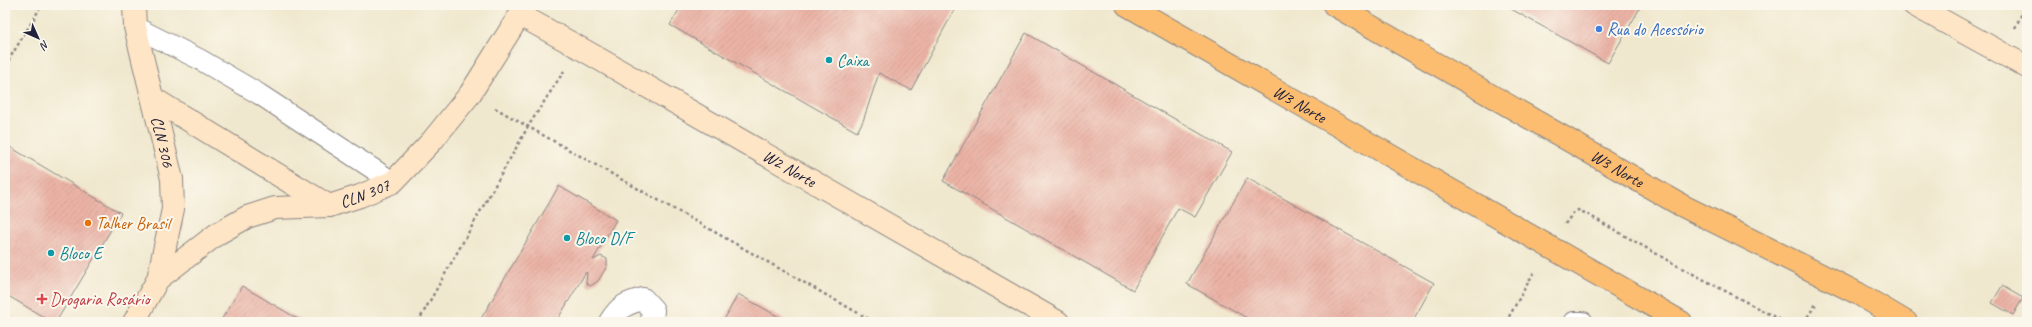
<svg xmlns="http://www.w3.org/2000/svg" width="2032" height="327" font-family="Caveat,sans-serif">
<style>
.building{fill:url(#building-hatch)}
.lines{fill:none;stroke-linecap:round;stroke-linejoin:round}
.lane-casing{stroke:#898584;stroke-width:22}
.street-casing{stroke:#898584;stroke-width:24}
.secondary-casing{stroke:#898584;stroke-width:24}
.primary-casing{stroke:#898584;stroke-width:24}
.path{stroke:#898584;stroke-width:2.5;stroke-dasharray:3 3;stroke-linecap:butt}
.lane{stroke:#fff;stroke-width:20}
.street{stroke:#fff;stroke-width:22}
.secondary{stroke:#fee5c5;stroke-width:22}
.primary{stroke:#fcbd6f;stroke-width:22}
.shop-dot{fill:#3f7fe0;stroke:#fbf7ec;stroke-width:1.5}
.culture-dot{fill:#0f9aa8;stroke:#fbf7ec;stroke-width:1.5}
.food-dot{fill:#e8710a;stroke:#fbf7ec;stroke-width:1.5}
.health-dot{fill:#e0444e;stroke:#fbf7ec;stroke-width:1.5}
.labels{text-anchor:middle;stroke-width:4;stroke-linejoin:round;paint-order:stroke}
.shop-label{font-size:17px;fill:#366cbe;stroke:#fbf7ec;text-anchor:start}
.culture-label{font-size:17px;fill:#0d838f;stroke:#fbf7ec;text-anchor:start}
.street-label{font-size:17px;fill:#22223b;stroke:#fbf7ec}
.food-label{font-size:17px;fill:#c56008;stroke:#fbf7ec;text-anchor:start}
.health-label{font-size:17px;fill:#be3a42;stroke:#fbf7ec;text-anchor:start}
</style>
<defs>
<pattern id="building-hatch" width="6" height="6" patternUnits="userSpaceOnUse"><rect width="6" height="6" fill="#ebb3a6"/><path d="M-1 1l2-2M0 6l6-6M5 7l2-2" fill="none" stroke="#c99a90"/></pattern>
</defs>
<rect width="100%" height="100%" fill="#fbf7ec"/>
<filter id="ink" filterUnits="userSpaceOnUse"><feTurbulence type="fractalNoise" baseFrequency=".025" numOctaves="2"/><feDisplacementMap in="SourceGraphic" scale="8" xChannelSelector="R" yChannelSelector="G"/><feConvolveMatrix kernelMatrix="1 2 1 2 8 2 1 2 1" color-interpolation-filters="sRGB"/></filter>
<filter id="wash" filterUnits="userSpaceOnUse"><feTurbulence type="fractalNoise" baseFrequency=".012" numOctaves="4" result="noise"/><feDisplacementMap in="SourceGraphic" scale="16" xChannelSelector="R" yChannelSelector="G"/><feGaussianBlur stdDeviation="0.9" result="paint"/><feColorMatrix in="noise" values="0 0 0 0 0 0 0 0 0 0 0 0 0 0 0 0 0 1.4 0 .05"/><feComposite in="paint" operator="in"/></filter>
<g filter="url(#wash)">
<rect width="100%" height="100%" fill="#f0e8ce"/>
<g id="blocks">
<g class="building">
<path d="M682 5H957L911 90 879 73 863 121 857 132 670 25Z"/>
<path d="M1504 5H1635L1640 8 1608 63Z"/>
<path d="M1026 33 1232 152 1195 217 1178 208 1133 290 943 181Z"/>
<path d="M10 147 121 213 56 322H52L5 294V155Z"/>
<path d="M1247 178 1434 283 1412 322H1254L1187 284Z"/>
<path d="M559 186 616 220 593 260 601 256 607 259V266L598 281 590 286 586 283 587 273 586 272 556 322H479Z"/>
<path d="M242 286 281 309 303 322H220Z"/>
<path d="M2002 286 2023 298 2013 315 1992 303Z"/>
<path d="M738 294 788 322H723Z"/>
</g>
</g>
</g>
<g filter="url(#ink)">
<use href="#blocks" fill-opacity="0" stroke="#898584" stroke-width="1"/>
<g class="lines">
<defs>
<g id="lane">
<path d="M135 27 199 59 259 94 393 182"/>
<path d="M1574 322H1583"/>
</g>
<path id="street" d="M610 322C619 307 626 303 643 299L653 310 652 322"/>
<g id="secondary">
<path id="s1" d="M134 5 135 27 172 179 173 209 158 279 134 322"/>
<path d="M1914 5 2027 67"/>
<path id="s2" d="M520 15 580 48 1058 322"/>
<path d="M154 99 329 206"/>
<path id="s3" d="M158 279 217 234 247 217 275 208 329 206 360 196 393 182 432 141 470 94 526 5"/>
</g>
<g id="primary">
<path id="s4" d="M1127 5 1681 322"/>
<path id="s5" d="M1334 5 1681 205 1857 293 1906 322"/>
</g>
</defs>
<use href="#lane" class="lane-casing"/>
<use href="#street" class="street-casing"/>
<use href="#secondary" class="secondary-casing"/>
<use href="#primary" class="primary-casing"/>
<g class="path">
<path d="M2015 28 2026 5"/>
<path d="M5 66 42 5"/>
<path d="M495 108 874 322"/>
<path d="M1565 224 1573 213 1578 210 1585 213 1676 265 1784 322"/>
<path d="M418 322 529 125 564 71"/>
<path d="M1506 322 1534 272"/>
<path d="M1804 322 1816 304"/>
</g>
<use href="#lane" class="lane"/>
<use href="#street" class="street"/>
<use href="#secondary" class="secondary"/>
<use href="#primary" class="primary"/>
</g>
</g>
<circle class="shop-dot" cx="1599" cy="29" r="4"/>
<g class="culture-dot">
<circle cx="829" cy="60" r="4"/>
<circle cx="567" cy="238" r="4"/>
<circle cx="51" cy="253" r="4"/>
</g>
<circle class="food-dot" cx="88" cy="223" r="4"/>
<path class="health-dot" d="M40 293h4v4h4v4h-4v4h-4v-4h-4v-4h4z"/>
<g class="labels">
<g class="shop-label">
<text x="1607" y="35">Rua do Acessório</text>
</g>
<g class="culture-label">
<text x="837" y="66">Caixa</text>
<text x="575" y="244">Bloco D/F</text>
<text x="59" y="259">Bloco E</text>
</g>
<g class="street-label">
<text dy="6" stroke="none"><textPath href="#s4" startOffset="199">W3 Norte</textPath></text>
<text dy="6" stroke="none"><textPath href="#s1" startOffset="140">CLN 306</textPath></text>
<text dy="6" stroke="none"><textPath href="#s2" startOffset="310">W2 Norte</textPath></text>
<text dy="6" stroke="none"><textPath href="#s5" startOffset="327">W3 Norte</textPath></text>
<text dy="6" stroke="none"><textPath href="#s3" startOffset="230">CLN 307</textPath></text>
</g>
<g class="food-label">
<text x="96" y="229">Talher Brasil</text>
</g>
<g class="health-label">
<text x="50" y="305">Drogaria Rosário</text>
</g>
</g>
<rect width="2032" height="327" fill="none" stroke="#fbf7ec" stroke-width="20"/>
<g transform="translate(38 38) rotate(135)" stroke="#fbf7ec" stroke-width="3" paint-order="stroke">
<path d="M0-3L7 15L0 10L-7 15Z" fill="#22223b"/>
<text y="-6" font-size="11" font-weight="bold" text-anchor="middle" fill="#22223b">N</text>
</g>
</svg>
